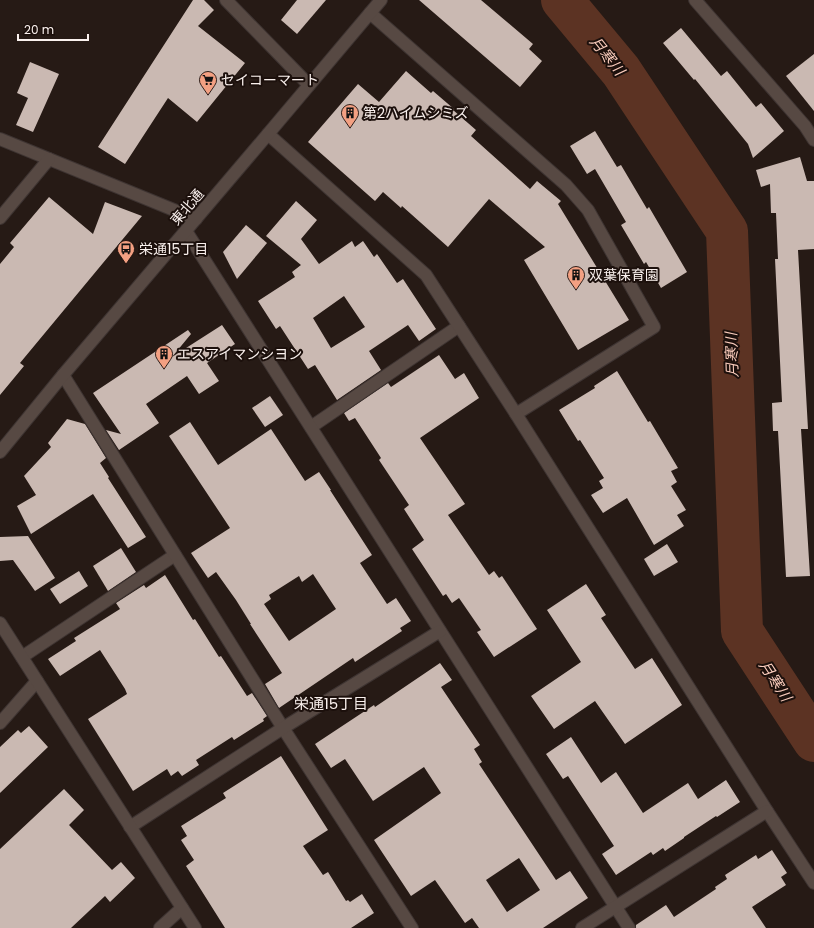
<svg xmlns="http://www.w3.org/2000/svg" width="814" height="928" font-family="Poppins,'Noto Sans JP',sans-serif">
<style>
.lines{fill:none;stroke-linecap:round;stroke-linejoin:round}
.river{stroke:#5c3323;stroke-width:42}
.building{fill:#cab9b2;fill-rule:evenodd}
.service-casing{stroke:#3e3432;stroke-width:14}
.minor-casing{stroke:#3e3432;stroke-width:14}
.tertiary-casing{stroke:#3e3432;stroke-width:14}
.service{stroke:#574943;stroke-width:12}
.minor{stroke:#574943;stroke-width:12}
.tertiary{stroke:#574943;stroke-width:12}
.labels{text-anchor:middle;stroke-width:4;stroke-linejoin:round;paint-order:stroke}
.poi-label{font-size:14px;fill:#faf1ee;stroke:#1c100c;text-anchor:start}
.street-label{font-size:14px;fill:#faf1ee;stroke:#1c100c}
.water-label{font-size:15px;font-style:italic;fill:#f9cbbb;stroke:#1c100c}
.neighbourhood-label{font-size:15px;fill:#faf1ee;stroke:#1c100c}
</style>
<rect width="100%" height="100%" fill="#261a15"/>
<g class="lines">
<path class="river" d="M562 0 621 71 727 231 742 631 814 741"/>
</g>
<g class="building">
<path d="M193 0H204L214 10 198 26 245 63 197 122 168 98 125 164 98 147Z"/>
<path d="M297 0H326L297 34 281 20Z"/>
<path d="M419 0H481L533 44 529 49 542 61 520 87Z"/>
<path d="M681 28 721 76 727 71 756 107 761 103 784 131 753 158 748 144 695 79 694 80 663 43Z"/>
<path d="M814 54V111L786 76Z"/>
<path d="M30 62 59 74 33 132 16 125 28 98 17 93Z"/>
<path d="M406 71 431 93 433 91 454 109 453 110 476 130 471 136 530 189 537 181 561 201 558 204 629 320 578 350 524 260 545 247 489 199 448 247 402 206 401 208 383 192 375 201 308 142 358 84 379 102Z"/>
<path d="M595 131 617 167 621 165 647 209 649 207 687 272 661 288 646 262 644 264 621 225 626 222 595 169 587 174 570 146Z"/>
<path d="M800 157 807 181H814V249L798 250 808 429H801L810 576 786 577 778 431H773L772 403 782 402 775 259H778L776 213H771L770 184 761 187 756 170Z"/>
<path d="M49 197 93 234 105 202 142 216 20 363 24 366 0 395V264L14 247 10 243Z"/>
<path d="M296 201 317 220 301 239 319 264 352 241 355 247 363 241 374 257 377 254 397 283 403 279 436 329 419 341 408 325 369 351 381 370 337 400 315 365 308 369 280 326 276 329 258 301 295 277 292 272 301 265 266 236ZM344 296 365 327 331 348 313 318Z"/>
<path d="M246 225 267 243 237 279 223 252Z"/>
<path d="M222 325 235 344 207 363 219 381 199 394 187 376 146 404 159 423 119 450 106 430 121 434 93 393 188 330 191 334 172 357Z"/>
<path d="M439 355 455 379 464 373 479 398 420 438 465 504 448 515 489 575 494 571 499 578 502 576 537 629 494 657 477 632 481 630 459 598 452 603 446 594 443 596 412 549 424 540 404 509 409 505 379 460 381 458 355 418 349 421 344 413 388 383 391 387Z"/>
<path d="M617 371 648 422 650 421 678 468 671 471 677 482 671 486 686 510 677 515 684 526 654 545 627 498 603 513 591 495 603 488 599 481 604 478 580 440 578 441 559 410 595 388 594 386Z"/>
<path d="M270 396 283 415 265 427 252 408Z"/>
<path d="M67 419 85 424 106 458 100 463 109 477 108 478 146 537 128 548 93 494 31 534 17 506 36 495 24 476 51 447 48 443Z"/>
<path d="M190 422 218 465 271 429 305 481 319 472 331 490H330L372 555 360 563 387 604 396 598 411 621 400 628 402 631 355 662 353 658 279 708 265 684 282 673 250 624H251L236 600 216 572 208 578 191 553 230 528 169 436ZM313 574 336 609 289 641 264 604 271 599 269 595 299 576 302 582Z"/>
<path d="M28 536 55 578 35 591 13 560 0 561V537Z"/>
<path d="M667 544 678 562 654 576 644 559Z"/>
<path d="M121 548 136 572 108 591 93 566Z"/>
<path d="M79 571 88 586 60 604 50 589Z"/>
<path d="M165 575 193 620 195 619 219 657 221 656 247 696 252 693 267 716 263 719 264 721 234 740 232 737 196 760 199 765 182 776 178 771 171 776 167 769 133 791 88 719 127 694 125 689 100 650 60 676 48 659 76 641 74 638 120 609 116 603 144 585 146 588Z"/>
<path d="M586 584 606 615 601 618 635 669 652 658 682 705 625 744 595 701 554 729 531 696 581 662 547 610Z"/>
<path d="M440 663 452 680 441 687 480 745 474 749 482 762 479 764 556 880 570 871 588 898 543 928H479L472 918 465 923 435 880 411 896 374 840 441 793 424 767 373 801 345 759 331 768 315 744 374 705 375 707ZM519 858 540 890 507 912 486 880Z"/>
<path d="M29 726 48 747 0 793V747L18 730 21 733Z"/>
<path d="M571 737 601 783 616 772 643 813 688 783 698 799 726 780 740 802 717 817 716 816 684 837V838L665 851 663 848 653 855 651 852 616 875 602 854 614 846 568 776 563 779 546 754Z"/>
<path d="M281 756 328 830 303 846 323 875 328 872 346 901 348 900 350 902 362 894 374 913 351 928H225L186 866 194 860 181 840 187 836 181 826 226 798 223 793Z"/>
<path d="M64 789 84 810 69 825 112 870 121 862 135 878 110 902 105 896 71 928H0V849Z"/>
<path d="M772 850 787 873 781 877 786 885 752 907 766 928H636V925L666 905 674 917 716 889 715 887 727 879 725 875 756 855 758 859Z"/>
</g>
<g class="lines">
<defs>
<g id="service">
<path d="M311 427 459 326"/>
<path d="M22 657 175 555"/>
</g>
<g id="minor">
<path d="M226 0 309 85"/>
<path d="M695 0 805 126 814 140"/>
<path d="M370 13 566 185 588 210 654 327 516 414"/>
<path d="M268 134 426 275 516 414 767 811 814 883"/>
<path d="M0 139 196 219"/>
<path d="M0 218 49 159"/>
<path d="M186 231 629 928"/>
<path d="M63 375 283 728 412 928"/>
<path d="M0 723 37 681"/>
<path d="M130 827 283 728 440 631"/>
<path d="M160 928 182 908"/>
<path d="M582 928 767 811"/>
</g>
<g id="tertiary">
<path d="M0 452 63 375 268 134 381 0"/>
<path d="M0 623 195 928"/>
</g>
</defs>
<use href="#service" class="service-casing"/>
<use href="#minor" class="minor-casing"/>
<use href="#tertiary" class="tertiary-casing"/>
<use href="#service" class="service"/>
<use href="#minor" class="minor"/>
<use href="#tertiary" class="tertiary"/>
</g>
<defs>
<symbol id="supermarket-pin" viewBox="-11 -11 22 30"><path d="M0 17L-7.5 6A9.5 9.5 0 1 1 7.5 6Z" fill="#f3a082" stroke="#1c100c"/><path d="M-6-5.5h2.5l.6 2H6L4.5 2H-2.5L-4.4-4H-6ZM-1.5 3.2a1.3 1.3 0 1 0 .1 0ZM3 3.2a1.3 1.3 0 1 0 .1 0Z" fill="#111"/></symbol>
<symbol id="building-pin" viewBox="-11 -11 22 30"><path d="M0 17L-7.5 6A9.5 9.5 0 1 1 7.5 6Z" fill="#f3a082" stroke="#1c100c"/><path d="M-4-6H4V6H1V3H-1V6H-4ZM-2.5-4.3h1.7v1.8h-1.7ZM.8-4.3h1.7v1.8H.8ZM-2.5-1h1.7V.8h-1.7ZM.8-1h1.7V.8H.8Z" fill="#111"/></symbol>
<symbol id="bus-pin" viewBox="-11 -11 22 30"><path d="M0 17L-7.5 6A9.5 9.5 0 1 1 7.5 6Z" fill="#f3a082" stroke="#1c100c"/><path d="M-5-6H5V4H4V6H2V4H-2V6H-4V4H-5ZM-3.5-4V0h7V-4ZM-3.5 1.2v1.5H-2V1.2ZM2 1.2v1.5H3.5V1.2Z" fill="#111"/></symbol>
</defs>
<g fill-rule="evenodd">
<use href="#supermarket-pin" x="198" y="70" width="20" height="27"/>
<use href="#building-pin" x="340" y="103" width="20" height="27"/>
<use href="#bus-pin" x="116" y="239" width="20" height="27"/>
<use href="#building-pin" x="566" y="265" width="20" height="27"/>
<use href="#building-pin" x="154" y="344" width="20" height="27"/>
</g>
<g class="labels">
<g class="poi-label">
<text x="221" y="85">セイコーマート</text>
<text x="363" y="118">第2ハイムシミズ</text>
<text x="139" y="254">栄通15丁目</text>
<text x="589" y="280">双葉保育園</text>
<text x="177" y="359">エスアイマンシヨン</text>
</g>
<g class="street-label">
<text transform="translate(187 207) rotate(-49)" y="5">東北通</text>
</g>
<g class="water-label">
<text transform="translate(607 56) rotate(51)" y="5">月寒川</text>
<text transform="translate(732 355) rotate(-92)" y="5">月寒川</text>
<text transform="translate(775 681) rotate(57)" y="5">月寒川</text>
</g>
<g class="neighbourhood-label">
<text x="331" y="709">栄通15丁目</text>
</g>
</g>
<path d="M18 34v6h70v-6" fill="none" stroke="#faf1ee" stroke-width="2"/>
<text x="24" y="34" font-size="12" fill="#faf1ee" stroke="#1c100c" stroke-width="3" paint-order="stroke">20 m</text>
</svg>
